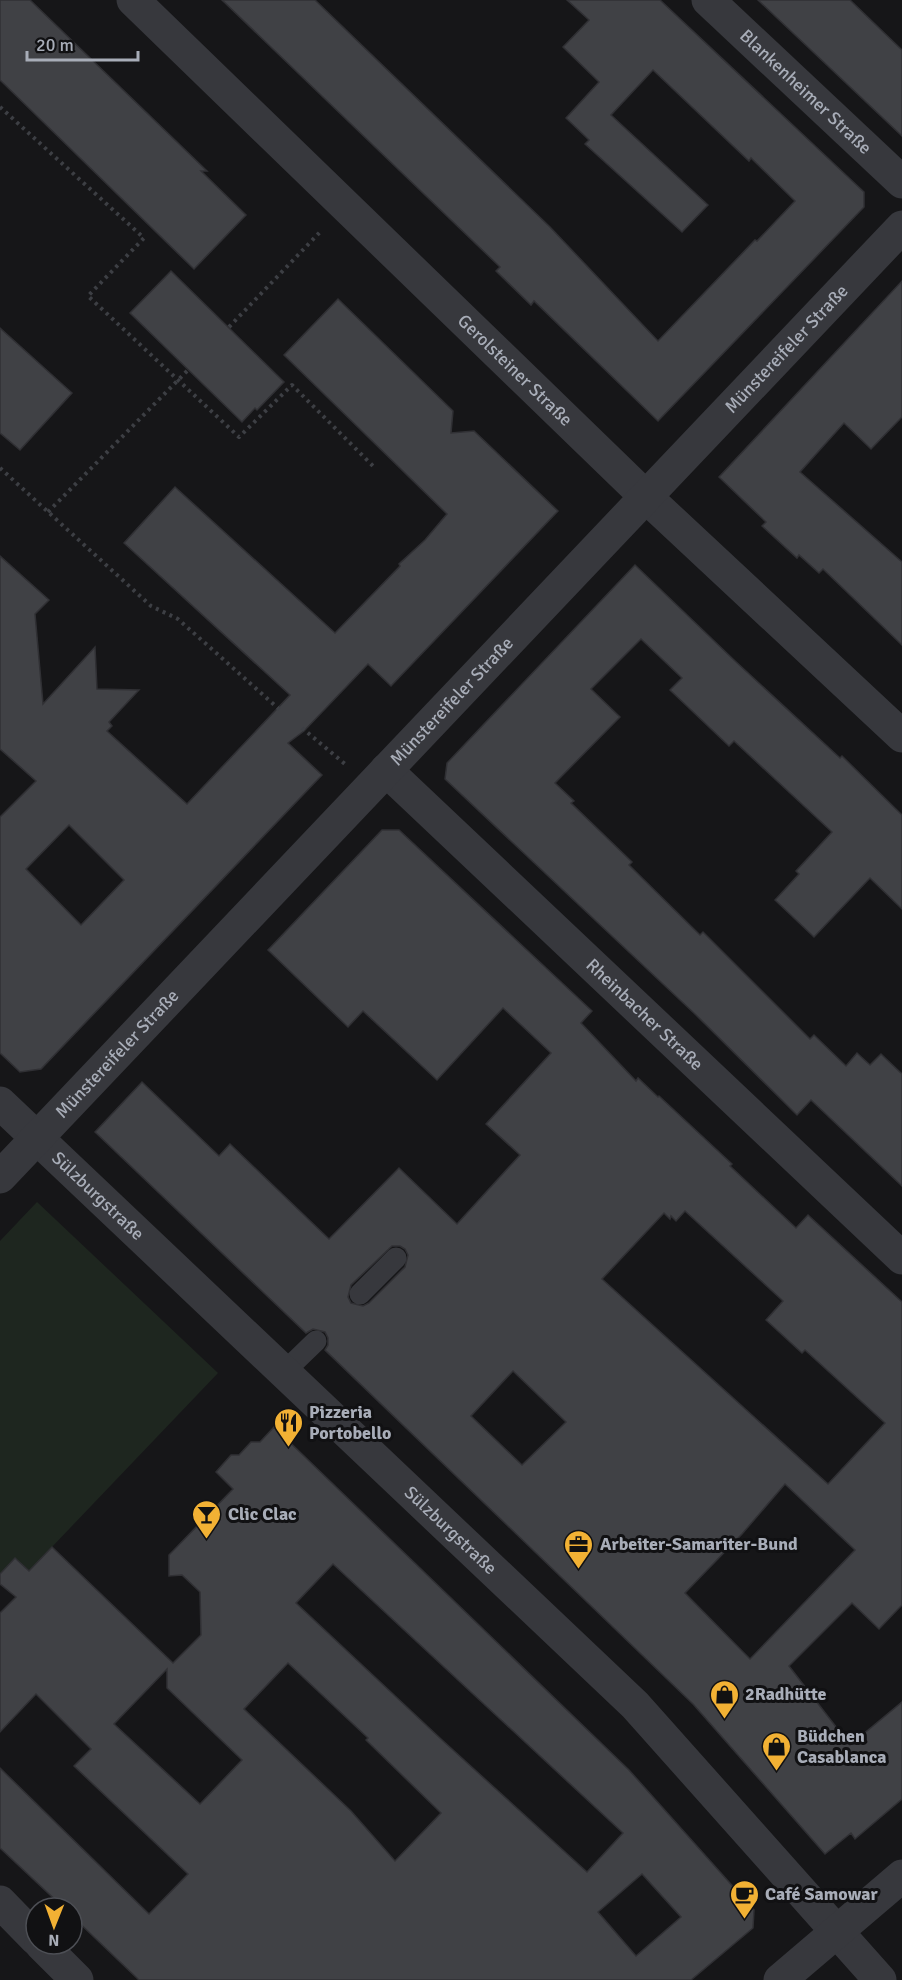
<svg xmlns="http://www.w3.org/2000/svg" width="902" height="1980" font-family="Signika,sans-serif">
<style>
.green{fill:#1e261f}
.building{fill:#404145;stroke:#303034;stroke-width:1.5;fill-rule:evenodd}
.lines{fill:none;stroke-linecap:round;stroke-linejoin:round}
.path{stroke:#3d3f44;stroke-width:4;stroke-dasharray:3 4.5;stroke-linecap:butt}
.service{stroke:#37383d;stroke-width:21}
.minor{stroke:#37383d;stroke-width:33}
.labels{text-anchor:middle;stroke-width:6;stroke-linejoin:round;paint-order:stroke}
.street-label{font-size:18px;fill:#a8adb8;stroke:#111113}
.poi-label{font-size:18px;font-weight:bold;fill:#a8adb8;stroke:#111113;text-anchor:start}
</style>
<rect width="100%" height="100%" fill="#161618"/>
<path class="green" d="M37 1202 218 1373 29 1571 15 1558 0 1574V1241Z"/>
<g class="building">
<path d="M0 0H30L207 171H201L246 215 194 269 0 80Z"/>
<path d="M222 0H315L550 227 658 341 755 240 757 241 795 201 751 158 749 161 653 70 611 115 708 205 682 232 585 144 589 140 566 118 599 82 563 47 589 20 567 0H660L864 192V207L658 421 534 301 531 305 496 271 500 267Z"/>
<path d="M758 0H850L902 50V136Z"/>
<path d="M171 271 284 382 257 410 255 408 242 422 130 313Z"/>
<path d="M902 281V417L871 449 844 423 800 472 902 562V645L823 569 819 573 799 555 797 558 762 526 766 522 719 477Z"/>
<path d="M338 299 453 411 451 433 474 431 558 511 391 686 368 664 304 731 288 743 322 775 41 1069 20 1072 0 1053V817L36 781 0 749V556L49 600 35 614 43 704 95 647 97 689 139 690 109 722 112 726 107 731 187 804 290 695 124 543 175 487 335 633 400 566 399 564 425 540 447 514 284 355ZM69 825 124 880 81 925 26 869Z"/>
<path d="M0 328 72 393 20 450 0 433Z"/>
<path d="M635 565 734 660 840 758 842 756 902 815V909L870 878 814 937 775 900 799 874 796 871 832 832 734 741 729 746 670 690 682 678 641 639 591 689 620 717 555 783 574 801 571 803 632 862 629 865 700 935 703 932 810 1039 814 1035 846 1066 857 1053 870 1065 881 1054 902 1074V1186L811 1100 797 1115 696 1015 445 779 447 763Z"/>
<path d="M382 830H399L592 1011 581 1023 636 1081 638 1078 658 1097 659 1096 732 1164 730 1166 796 1228 808 1215 902 1302V1605L879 1629 852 1603 789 1666 850 1745 902 1702V1799L855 1839 851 1833 825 1854 693 1704 325 1350 328 1345V1338L325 1332 313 1329 306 1333 95 1132 142 1082 219 1156 230 1144 329 1239 399 1168 457 1224 520 1155 486 1124 551 1053 503 1008 437 1080 363 1011 348 1027 268 950ZM685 1211 783 1301 766 1320 802 1353 805 1350 885 1423 828 1484 602 1279 664 1213 670 1219 671 1216 676 1221ZM392 1246H400L405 1249 408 1255 405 1267 369 1303 363 1306 351 1303 348 1297 351 1285ZM513 1371 566 1422 522 1465 471 1416ZM785 1484 855 1550 750 1659 685 1593 742 1534Z"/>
<path d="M274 1427 629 1770 754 1910 753 1928 691 1980H139L72 1916V1908H64L0 1848V1768L149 1914 188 1874 74 1766 91 1749 36 1694 0 1732V1613L16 1597 0 1584V1574L15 1558 29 1571 52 1547 173 1663 201 1635 200 1592 182 1575 169 1576V1555L233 1489 216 1472 231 1455H239L251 1442H260ZM333 1564 623 1833 587 1872 441 1739 296 1603ZM288 1663 368 1738 366 1740 441 1813 395 1861 351 1811 244 1709ZM167 1669V1688L242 1760 200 1804 114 1724ZM642 1874 681 1917 636 1956 598 1912Z"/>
</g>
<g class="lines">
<g class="path">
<path d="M0 107 144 238 88 296 239 437 292 385 376 469"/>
<path d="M229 327 322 230"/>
<path d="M0 468 151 606 178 619 280 710"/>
<path d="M48 512 188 370"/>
<path d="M302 728 345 764"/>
</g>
<g class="service">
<path d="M360 1294 396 1258"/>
<path d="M284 1372 316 1341"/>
</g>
<g class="minor">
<path id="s1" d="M133 0 646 497 902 736"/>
<path id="s2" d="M708 0 902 182"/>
<path id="s3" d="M386 770 902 1258"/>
<path id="s4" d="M0 1103 635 1705 880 1980"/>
<path id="s5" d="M0 1177 902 227"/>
<path d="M0 1902 36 1939"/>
<path d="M41 1944 77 1980"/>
<path d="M780 1980 902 1876"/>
</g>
</g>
<defs>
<symbol id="restaurant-pin" viewBox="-11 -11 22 30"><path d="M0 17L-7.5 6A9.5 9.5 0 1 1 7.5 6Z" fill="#f2b134" stroke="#111113"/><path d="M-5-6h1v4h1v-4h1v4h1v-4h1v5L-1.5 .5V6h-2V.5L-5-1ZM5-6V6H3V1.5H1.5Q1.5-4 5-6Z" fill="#111"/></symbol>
<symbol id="bar-pin" viewBox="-11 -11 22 30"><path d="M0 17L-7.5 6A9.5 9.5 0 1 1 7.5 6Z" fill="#f2b134" stroke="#111113"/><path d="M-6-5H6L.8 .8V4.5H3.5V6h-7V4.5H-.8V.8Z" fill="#111"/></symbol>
<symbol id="office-pin" viewBox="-11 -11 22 30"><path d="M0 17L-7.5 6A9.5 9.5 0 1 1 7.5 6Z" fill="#f2b134" stroke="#111113"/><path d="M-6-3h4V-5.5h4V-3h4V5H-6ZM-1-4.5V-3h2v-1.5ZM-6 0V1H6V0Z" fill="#111"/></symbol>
<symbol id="shop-pin" viewBox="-11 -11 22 30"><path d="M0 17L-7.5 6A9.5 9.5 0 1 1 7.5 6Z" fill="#f2b134" stroke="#111113"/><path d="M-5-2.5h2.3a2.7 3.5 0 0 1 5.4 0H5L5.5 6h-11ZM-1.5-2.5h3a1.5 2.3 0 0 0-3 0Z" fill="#111"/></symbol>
<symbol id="cafe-pin" viewBox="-11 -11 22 30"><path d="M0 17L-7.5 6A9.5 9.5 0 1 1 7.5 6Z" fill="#f2b134" stroke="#111113"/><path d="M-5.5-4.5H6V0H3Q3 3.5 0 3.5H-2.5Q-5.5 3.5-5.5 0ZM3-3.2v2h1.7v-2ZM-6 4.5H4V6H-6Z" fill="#111"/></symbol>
</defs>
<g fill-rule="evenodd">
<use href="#restaurant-pin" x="272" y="1406" width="33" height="45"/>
<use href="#bar-pin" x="190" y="1498" width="33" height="45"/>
<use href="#office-pin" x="562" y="1528" width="33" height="45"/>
<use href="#shop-pin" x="708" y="1678" width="33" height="45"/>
<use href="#shop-pin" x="760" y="1730" width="33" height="45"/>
<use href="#cafe-pin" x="728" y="1878" width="33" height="45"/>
</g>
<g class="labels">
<g class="street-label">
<text dy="6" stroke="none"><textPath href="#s2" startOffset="134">Blankenheimer Straße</textPath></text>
<text dy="6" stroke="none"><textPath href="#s5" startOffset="1142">Münstereifeler Straße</textPath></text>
<text dy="6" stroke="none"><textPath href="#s1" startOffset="532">Gerolsteiner Straße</textPath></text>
<text dy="6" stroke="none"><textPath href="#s5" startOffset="656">Münstereifeler Straße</textPath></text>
<text dy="6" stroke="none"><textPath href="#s3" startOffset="356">Rheinbacher Straße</textPath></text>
<text dy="6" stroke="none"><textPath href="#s5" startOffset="170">Münstereifeler Straße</textPath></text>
<text dy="6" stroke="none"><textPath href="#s4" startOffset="135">Sülzburgstraße</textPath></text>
<text dy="6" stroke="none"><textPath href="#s4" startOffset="621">Sülzburgstraße</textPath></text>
</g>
<g class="poi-label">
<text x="309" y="1418">Pizzeria<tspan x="309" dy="21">Portobello</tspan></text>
<text x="228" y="1520">Clic Clac</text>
<text x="600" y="1550">Arbeiter-Samariter-Bund</text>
<text x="745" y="1700">2Radhütte</text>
<text x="797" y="1742">Büdchen<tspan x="797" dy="21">Casablanca</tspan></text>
<text x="765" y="1900">Café Samowar</text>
</g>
</g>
<g transform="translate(54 1926) rotate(181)"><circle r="28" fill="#111113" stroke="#4d4f55" stroke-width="1.5"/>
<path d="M0-4.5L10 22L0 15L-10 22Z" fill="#f2b134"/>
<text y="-9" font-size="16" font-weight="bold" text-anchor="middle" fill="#a8adb8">N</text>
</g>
<path d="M27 51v9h111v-9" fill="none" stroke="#a8adb8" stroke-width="3"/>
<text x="36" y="51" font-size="18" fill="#a8adb8" stroke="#111113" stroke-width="4.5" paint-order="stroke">20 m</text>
</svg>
